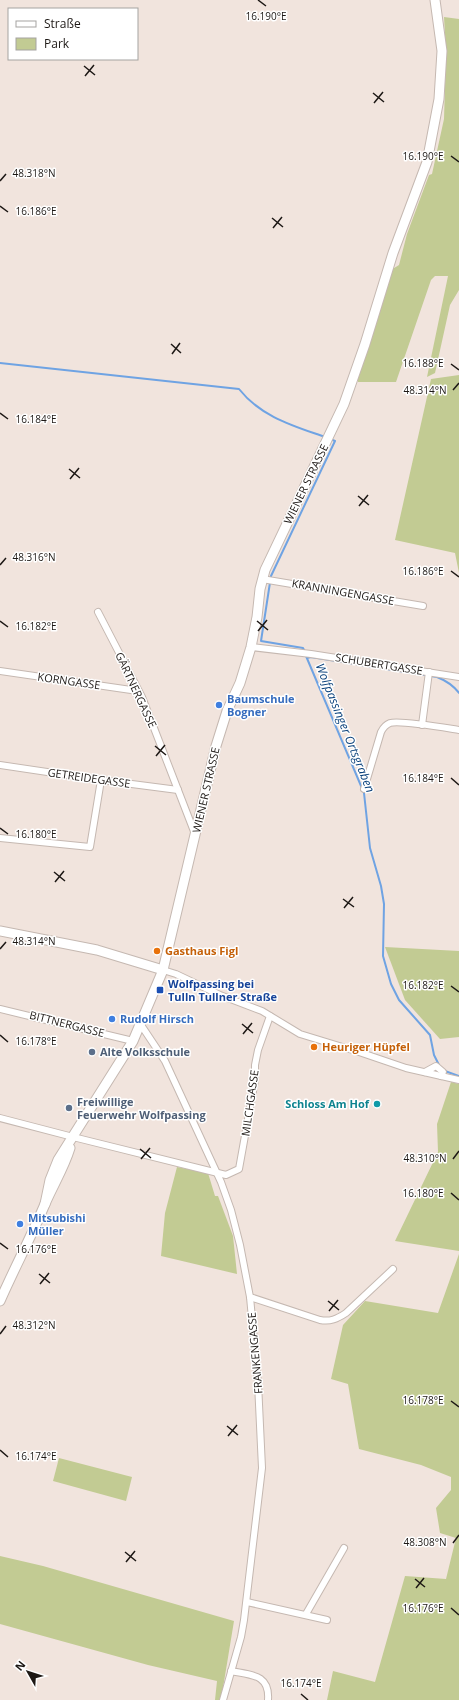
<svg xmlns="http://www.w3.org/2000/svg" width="459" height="1700" font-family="'Open Sans',sans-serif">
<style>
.green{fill:#c2cb93}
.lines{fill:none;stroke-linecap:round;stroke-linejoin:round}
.stream{stroke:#6fa3e3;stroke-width:2}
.street-casing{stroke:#c5b8b1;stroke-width:8}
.secondary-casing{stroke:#c5b8b1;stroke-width:11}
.street{stroke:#fff;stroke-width:6}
.secondary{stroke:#fff;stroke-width:9}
.ticks{fill:none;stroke:#1d1815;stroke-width:1.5}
.shop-dot{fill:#3f7fe0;stroke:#fff;stroke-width:1.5}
.food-dot{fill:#e8710a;stroke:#fff;stroke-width:1.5}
.transit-dot{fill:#1a4fb4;stroke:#fff;stroke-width:1.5}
.service-dot{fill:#5c6f8a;stroke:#fff;stroke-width:1.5}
.culture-dot{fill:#0f9aa8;stroke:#fff;stroke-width:1.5}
.labels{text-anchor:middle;stroke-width:3;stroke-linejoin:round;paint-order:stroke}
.street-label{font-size:11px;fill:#1d1815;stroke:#fff}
.shop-label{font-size:11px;font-weight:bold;fill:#366cbe;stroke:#fff;text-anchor:start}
.food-label{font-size:11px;font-weight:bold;fill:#c56008;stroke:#fff;text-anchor:start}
.transit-label{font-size:11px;font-weight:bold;fill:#164399;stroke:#fff;text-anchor:start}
.service-label{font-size:11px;font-weight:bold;fill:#4e5e75;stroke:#fff;text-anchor:start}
.culture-label{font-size:11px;font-weight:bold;fill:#0d838f;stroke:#fff;text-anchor:end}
.water-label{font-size:12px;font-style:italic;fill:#0a417b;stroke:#fff}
.ticks-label{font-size:10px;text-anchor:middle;fill:#1d1815;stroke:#fff;stroke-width:3;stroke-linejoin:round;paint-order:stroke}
</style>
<rect width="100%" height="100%" fill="#f1e4dd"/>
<g class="green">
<path d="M444 17 459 19V290L450 305 435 373 427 377 448 276H435L431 280 396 382H358V375L391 270 399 265 407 234 429 175 432 174 444 119 446 52Z"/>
<path d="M459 375V573L455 553 395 540 431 379Z"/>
<path d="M385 947 459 951V1037L440 1039 405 1000Z"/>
<path d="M451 1082 459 1084V1251L395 1241 438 1152 437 1124Z"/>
<path d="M177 1167 208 1173 215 1196H218L233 1236 237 1274 161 1256 165 1213Z"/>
<path d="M459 1254V1700H327L333 1671 375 1682 405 1576 446 1579 456 1538 440 1533 436 1508 451 1490V1477L421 1465 359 1449 348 1384 331 1379 343 1325 365 1301 438 1313Z"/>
<path d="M59 1458 132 1477 126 1501 53 1481Z"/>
<path d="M0 1556 43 1566 234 1621 221 1700H215L217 1681 148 1665 0 1624Z"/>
</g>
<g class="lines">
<g class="stream">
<path d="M0 363 239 389C261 417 294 426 325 437"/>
<path d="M305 652 303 648 261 641 271 576 335 441 330 439"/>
<path d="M306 656 364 793 370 848 381 886 384 904 383 956 391 984 399 1000 430 1035 434 1055 440 1067"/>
<path d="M307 658 311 657 437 677C447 681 453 685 459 693"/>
<path d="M445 1071 459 1076"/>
</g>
<defs>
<g id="street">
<path d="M262 579 423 606"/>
<path d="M98 612 142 697 195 834"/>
<path d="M251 647 311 654 459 677"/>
<path d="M0 671 138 691"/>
<path d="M422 725 429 672"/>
<path d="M0 765 101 780 178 790"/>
<path d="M364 789 381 732C383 728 385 725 390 723 400 720 446 728 459 730"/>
<path d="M0 838 90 847 101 780"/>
<path d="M163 970 176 974 220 995 262 1011 300 1034 359 1052 406 1068 459 1080"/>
<path d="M0 1009 133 1041"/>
<path d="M141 1025 165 1061 221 1182 231 1210 240 1245 250 1297 258 1383 262 1468 244 1620 241 1637 223 1700"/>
<path d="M425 1072 436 1066 443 1072 441 1076"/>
<path d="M0 1118 73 1137 226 1175 239 1169 255 1080V1065L258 1050 270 1016"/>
<path d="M250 1297 320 1320C330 1322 337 1319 346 1313L393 1269"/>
<path d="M247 1602 327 1620"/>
<path d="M306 1614 344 1548"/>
<path d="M231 1671C251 1675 270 1674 268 1700"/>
</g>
<g id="secondary">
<path d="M0 931 97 950 163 970"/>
<path d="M45 1204 50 1180 58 1160 133 1041 163 970 216 746 227 711 240 683 251 647 257 617 260 589 265 570 344 404 365 344 393 253 427 162 439 99 442 51 435 0"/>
<path d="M0 1301C14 1269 31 1237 45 1204 53 1185 64 1168 70 1148"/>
</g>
</defs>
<use href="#street" class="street-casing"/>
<use href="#secondary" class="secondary-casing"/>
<use href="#street" class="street"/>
<use href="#secondary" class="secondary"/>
</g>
<path class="ticks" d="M258 0 266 6M84 66 95 75M85 76 94 65M373 93 384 102M374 103 383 92M451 156 459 162M0 181 6 174M0 206 8 212M272 218 283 227M273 228 282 217M171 344 181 353M172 354 180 343M451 364 459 370M453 390 459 383M0 413 8 419M69 469 80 478M70 479 79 468M358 496 369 505M359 506 368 495M0 565 6 558M451 571 459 577M0 621 8 627M257 621 268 630M258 631 267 620M155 746 166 755M156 756 165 745M451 778 459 785M0 828 8 834M54 872 65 881M55 882 64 871M343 899 354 907M344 908 353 897M0 949 6 942M451 986 459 992M242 1024 253 1033M243 1034 252 1023M0 1035 8 1042M140 1149 151 1158M141 1159 150 1148M453 1159 459 1151M451 1193 459 1200M0 1243 8 1249M39 1274 50 1283M40 1284 49 1273M328 1301 339 1310M329 1311 338 1300M0 1334 6 1326M451 1401 459 1407M227 1426 238 1435M228 1436 237 1425M0 1450 8 1457M453 1543 459 1535M125 1552 136 1561M126 1562 135 1551M415 1579 425 1587M416 1588 424 1578M451 1608 459 1615M301 1694 308 1700"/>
<g class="shop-dot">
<circle cx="219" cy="705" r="4"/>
<circle cx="112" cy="1019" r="4"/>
<circle cx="20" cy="1224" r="4"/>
</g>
<g class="food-dot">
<circle cx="157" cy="951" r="4"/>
<circle cx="314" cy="1047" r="4"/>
</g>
<rect class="transit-dot" x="156" y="986" width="8" height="8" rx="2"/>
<g class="service-dot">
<circle cx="92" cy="1052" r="4"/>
<circle cx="69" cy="1108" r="4"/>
</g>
<circle class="culture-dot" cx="377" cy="1104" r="4"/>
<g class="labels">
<g class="street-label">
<text transform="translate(306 484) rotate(-64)" y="4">WIENER STRASSE</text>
<text transform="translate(343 592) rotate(10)" y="4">KRANNINGENGASSE</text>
<text transform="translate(379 664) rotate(9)" y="4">SCHUBERTGASSE</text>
<text transform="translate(69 681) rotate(8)" y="4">KORNGASSE</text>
<text transform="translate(136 690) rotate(65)" y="4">GÄRTNERGASSE</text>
<text transform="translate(89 778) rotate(8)" y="4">GETREIDEGASSE</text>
<text transform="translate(206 790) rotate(-77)" y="4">WIENER STRASSE</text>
<text transform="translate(67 1024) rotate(14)" y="4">BITTNERGASSE</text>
<text transform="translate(250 1103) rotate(-82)" y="4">MILCHGASSE</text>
<text transform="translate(255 1353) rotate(-95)" y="4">FRANKENGASSE</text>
</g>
<g class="shop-label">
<text x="227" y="703">Baumschule<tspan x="227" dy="13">Bogner</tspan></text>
<text x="120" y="1023">Rudolf Hirsch</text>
<text x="28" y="1222">Mitsubishi<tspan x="28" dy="13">Müller</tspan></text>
</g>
<g class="food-label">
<text x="165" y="955">Gasthaus Figl</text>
<text x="322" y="1051">Heuriger Hüpfel</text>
</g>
<g class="transit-label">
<text x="168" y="988">Wolfpassing bei<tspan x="168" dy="13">Tulln Tullner Straße</tspan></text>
</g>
<g class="service-label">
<text x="100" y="1056">Alte Volksschule</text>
<text x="77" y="1106">Freiwillige<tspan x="77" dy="13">Feuerwehr Wolfpassing</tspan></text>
</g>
<g class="culture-label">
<text x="369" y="1108">Schloss Am Hof</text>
</g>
<g class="water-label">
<text transform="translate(345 728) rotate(68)" y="4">Wolfpassinger Ortsgraben</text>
</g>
</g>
<g class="ticks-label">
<text x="266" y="20">16.190°E</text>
<text x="423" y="160">16.190°E</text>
<text x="34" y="177">48.318°N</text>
<text x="36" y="215">16.186°E</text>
<text x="423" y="367">16.188°E</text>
<text x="425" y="394">48.314°N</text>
<text x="36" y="423">16.184°E</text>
<text x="34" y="561">48.316°N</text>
<text x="423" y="575">16.186°E</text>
<text x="36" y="630">16.182°E</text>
<text x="423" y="782">16.184°E</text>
<text x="36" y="838">16.180°E</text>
<text x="34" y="945">48.314°N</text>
<text x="423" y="989">16.182°E</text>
<text x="36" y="1045">16.178°E</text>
<text x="425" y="1162">48.310°N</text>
<text x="423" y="1197">16.180°E</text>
<text x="36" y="1253">16.176°E</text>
<text x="34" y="1329">48.312°N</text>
<text x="423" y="1404">16.178°E</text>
<text x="36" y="1460">16.174°E</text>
<text x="425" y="1546">48.308°N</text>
<text x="423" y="1612">16.176°E</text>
<text x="301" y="1687">16.174°E</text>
</g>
<rect x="8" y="8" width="130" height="52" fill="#ffffff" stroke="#a5a3a1"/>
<rect x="16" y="21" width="20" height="6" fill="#ffffff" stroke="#a5a3a1"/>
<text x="44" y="28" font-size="12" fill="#1d1815">Straße</text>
<rect x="16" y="38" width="20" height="12" fill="#c2cb93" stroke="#a5a3a1"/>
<text x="44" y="48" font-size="12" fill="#1d1815">Park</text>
<g transform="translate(28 1672) rotate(309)" stroke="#ffffff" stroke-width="3" paint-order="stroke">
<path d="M0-3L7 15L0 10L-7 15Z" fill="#1d1815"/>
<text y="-6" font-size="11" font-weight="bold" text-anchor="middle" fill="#1d1815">N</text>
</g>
</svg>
